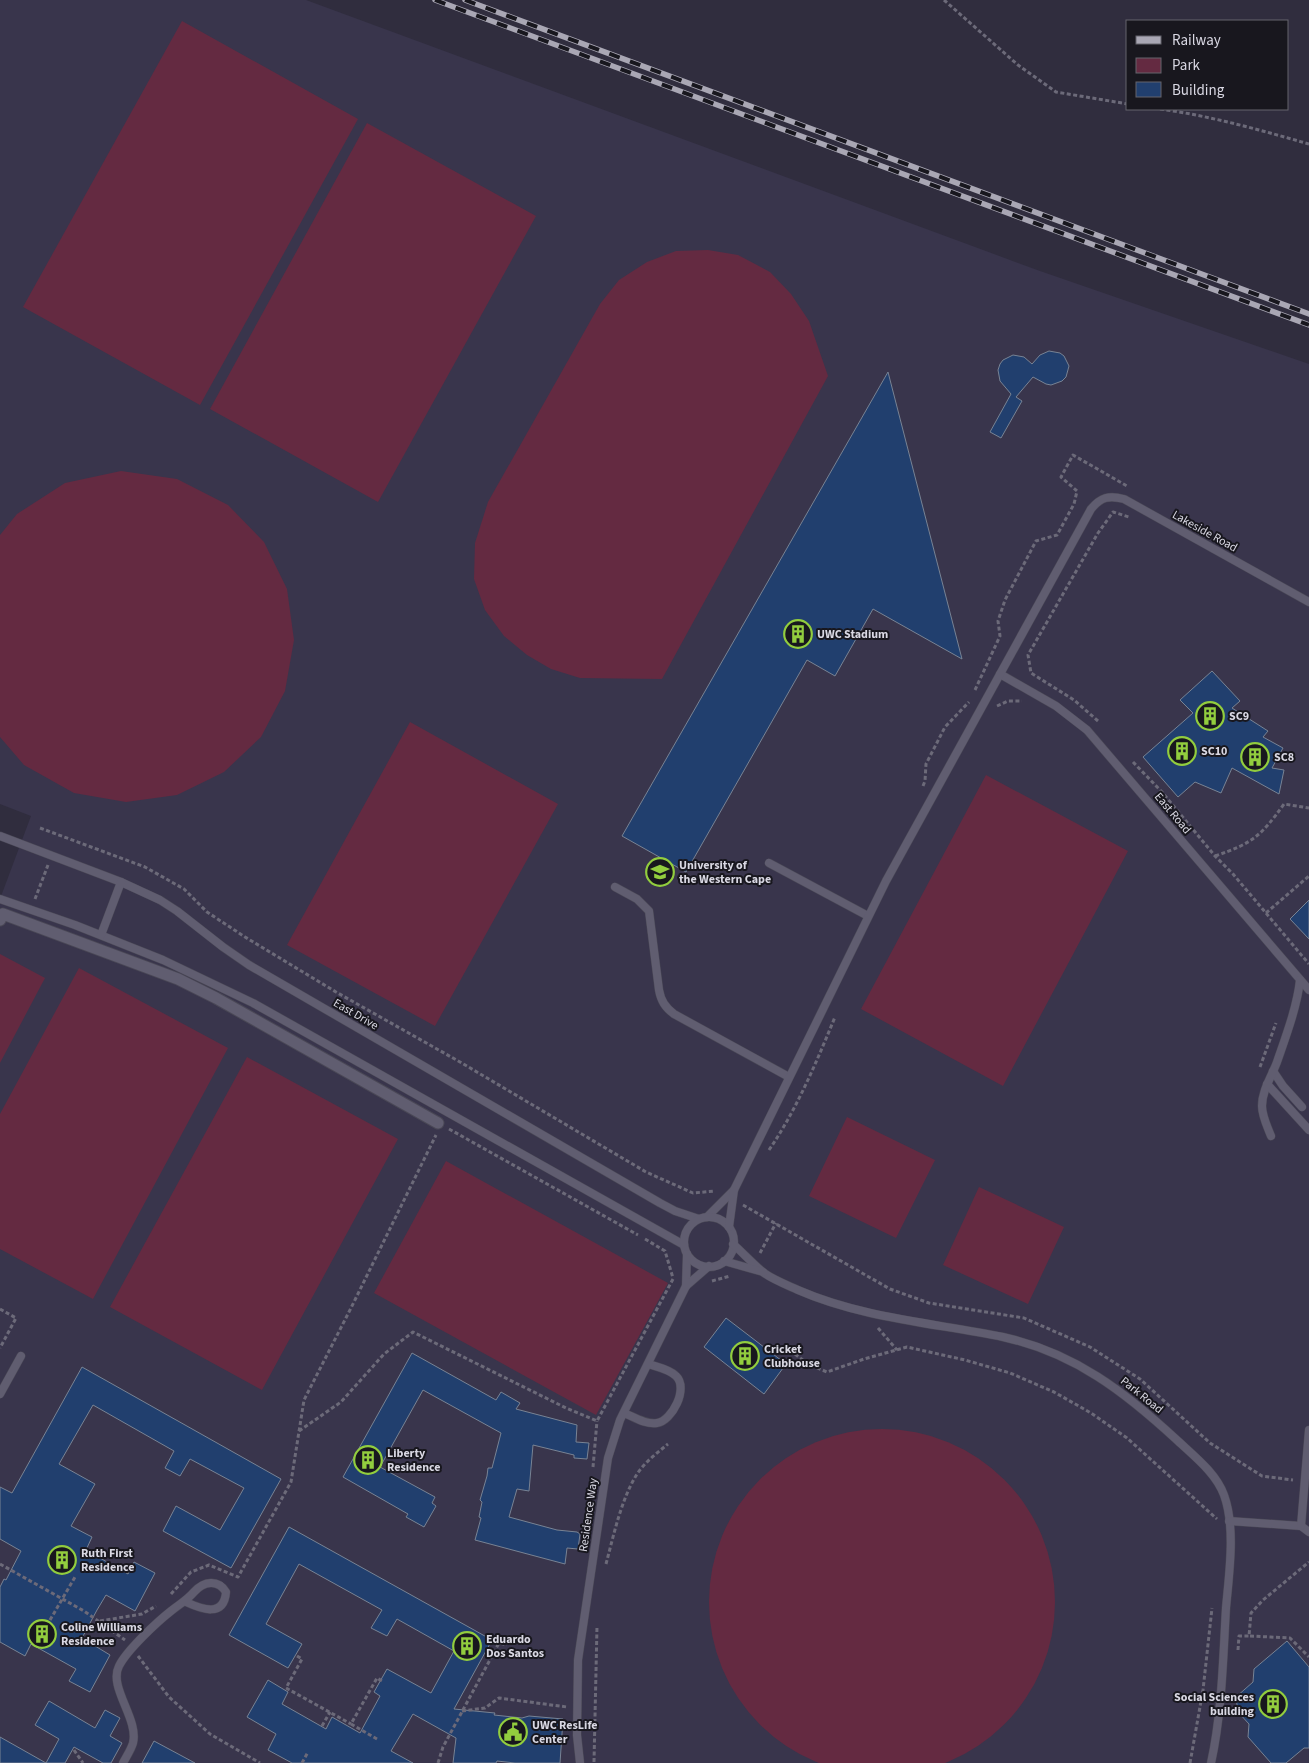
<svg xmlns="http://www.w3.org/2000/svg" width="1309" height="1763" font-family="'Source Sans 3',sans-serif">
<style>
.built{fill:#39354c}
.green{fill:#642a41}
.building{fill:#213f6e;stroke:#788394}
.lines{fill:none;stroke-linecap:round;stroke-linejoin:round}
.service-casing{stroke:#4a4856;stroke-width:9}
.pedestrian-casing{stroke:#4a4856;stroke-width:13}
.path{stroke:#6c6a79;stroke-width:3;stroke-dasharray:4 2.5;stroke-linecap:butt}
.service{stroke:#605d70;stroke-width:8}
.pedestrian{stroke:#605d70;stroke-width:11}
.rail-casing{stroke:#a9a7b4;stroke-width:5.5}
.rail{stroke:#18171e;stroke-width:4;stroke-dasharray:11;stroke-linecap:butt}
.labels{text-anchor:middle;stroke-width:4;stroke-linejoin:round;paint-order:stroke}
.street-label{font-size:12px;fill:#d9d8e3;stroke:#18171e}
.poi-label{font-size:12px;font-weight:bold;fill:#d9d8e3;stroke:#18171e;text-anchor:start}
</style>
<rect width="100%" height="100%" fill="#302d3e"/>
<path class="built" d="M0 0H306L1040 271 1309 364V1763H0V899L31 816 0 804Z"/>
<g class="green">
<path d="M182 21 358 119 200 405 23 307Z"/>
<path d="M367 123 536 216 378 502 210 409Z"/>
<path d="M708 250 738 255 770 272 791 294 809 321 828 376 662 679 580 678 551 669 527 655 504 636 485 610 474 579 475 543 488 502 600 304 619 280 647 262 676 251Z"/>
<path d="M121 471 177 479 228 505 264 542 287 589 294 640 285 691 261 737 224 772 177 795 126 802 74 793 24 765 0 737V535L17 514 65 483Z"/>
<path d="M410 722 558 804 435 1026 287 945Z"/>
<path d="M986 775 1128 851 1003 1086 861 1009Z"/>
<path d="M0 954 45 978 0 1063Z"/>
<path d="M79 968 228 1048 93 1299 0 1249V1114Z"/>
<path d="M247 1057 398 1139 262 1390 110 1307Z"/>
<path d="M847 1117 935 1160 896 1238 809 1196Z"/>
<path d="M446 1161 668 1283 596 1415 374 1293Z"/>
<path d="M979 1187 1064 1227 1028 1304 943 1265Z"/>
<circle cx="882" cy="1602" r="173"/>
</g>
<g class="building">
<path d="M1049 351 1060 353 1064 356 1069 366 1066 377 1062 381 1051 385 1046 384 1033 377 1016 397 1022 401 1001 438 990 432 1011 394 1000 381 998 370 1000 364 1003 360 1013 355 1024 357 1032 364 1040 355Z"/>
<path d="M888 372 962 659 873 609 835 676 807 660 686 872 622 836Z"/>
<path d="M1212 671 1240 701 1232 708 1268 731 1263 737 1283 748 1272 768 1284 770 1279 794 1232 768 1221 793 1195 782 1178 797 1143 757 1193 713 1180 700Z"/>
<path d="M1309 900V939L1290 919Z"/>
<path d="M726 1318 786 1364 764 1394 704 1347Z"/>
<path d="M412 1353 496 1400 501 1392 520 1403 516 1409 577 1425 576 1442 589 1443 587 1459 574 1458V1455L533 1445 529 1491 517 1489 509 1517 557 1530 577 1532 580 1534 578 1549 567 1548 565 1564 475 1540 481 1518 479 1517 482 1502 480 1500 487 1476 488 1468H492L501 1433 423 1390 380 1467 435 1497 432 1503 436 1506 424 1527 406 1517 408 1514 343 1477Z"/>
<path d="M82 1367 281 1479 231 1568 163 1531 176 1506 220 1530 244 1488 190 1459 180 1476 165 1468 174 1451 93 1405 59 1464 95 1484 71 1526 92 1537 86 1550 128 1574 134 1562 155 1573 135 1611 106 1595 97 1610 82 1638 110 1655 90 1692 69 1681 76 1669 31 1644 25 1656 0 1642V1587L4 1579 6 1580 21 1551 0 1539V1487L12 1493Z"/>
<path d="M289 1527 492 1640 454 1709 495 1713 494 1715 522 1718 529 1716 563 1719 560 1763H515L497 1761 496 1763H453L456 1738 413 1714 391 1751 413 1763H292L268 1750 276 1734 247 1717 268 1680 288 1692 282 1704 326 1729 332 1717 360 1733 380 1696 374 1692 387 1669 431 1693 454 1651 397 1619 387 1636 371 1628 382 1610 299 1564 266 1624 302 1644 288 1668 229 1635Z"/>
<path d="M1287 1641 1309 1667V1748H1304L1286 1763H1271L1248 1737 1249 1724 1238 1712 1236 1697 1253 1682 1254 1669Z"/>
<path d="M49 1701 95 1728 105 1710 120 1718 110 1736 122 1743 111 1763H103L74 1747 65 1763H0V1737L46 1763 59 1739 35 1725Z"/>
<path d="M154 1741 195 1763H142Z"/>
</g>
<g class="lines">
<defs>
<g id="service">
<path d="M1000 674 1056 706 1087 730 1309 990"/>
<path d="M0 836 121 882 160 900 177 911 223 947 249 965 660 1203 675 1211 699 1219"/>
<path d="M769 863 868 916"/>
<path d="M615 887 637 899 649 911 659 990C661 1001 665 1007 674 1014L789 1077"/>
<path d="M0 899 75 925 163 960 253 1003 684 1245"/>
<path d="M101 935 121 882"/>
<path d="M1273 1071 1283 1086 1302 1107"/>
<path d="M1267 1084 1309 1130"/>
<path d="M1271 1136C1267 1126 1262 1116 1262 1106 1262 1090 1272 1076 1277 1062 1286 1036 1297 1007 1300 980"/>
<path d="M707 1217 734 1190"/>
<circle cx="709" cy="1242" r="25"/>
<path d="M729 1227 734 1190 886 881 1091 509C1101 497 1109 495 1124 499L1309 602"/>
<path d="M733 1244C743 1253 753 1264 764 1273 774 1280 787 1285 798 1290 862 1318 934 1323 1003 1337 1075 1353 1125 1392 1178 1441 1194 1456 1216 1473 1224 1495 1236 1528 1229 1574 1226 1608 1223 1659 1222 1713 1211 1763"/>
<path d="M724 1261 763 1272"/>
<path d="M686 1286 687 1254"/>
<path d="M0 1394 21 1356"/>
<path d="M624 1413C634 1417 646 1425 657 1423 672 1421 689 1388 676 1376 669 1369 657 1367 648 1364"/>
<path d="M1229 1521 1301 1526 1309 1532"/>
<path d="M1301 1526 1309 1430"/>
<path d="M123 1763C126 1757 131 1750 133 1743 139 1719 108 1687 119 1666 127 1650 157 1622 171 1611 181 1603 186 1601 194 1592 204 1581 218 1579 226 1592 224 1618 201 1609 186 1602"/>
<path d="M580 1763 577 1735 578 1660 608 1458 620 1420 686 1286 709 1266"/>
</g>
<path id="pedestrian" d="M0 920 3 914 178 979 216 998 438 1123"/>
</defs>
<use href="#service" class="service-casing"/>
<use href="#pedestrian" class="pedestrian-casing"/>
<g class="path">
<path d="M944 0 1018 65 1056 92 1128 104"/>
<path d="M1160 109C1211 116 1260 130 1309 144"/>
<path d="M975 690 1000 636 998 621 1005 600 1036 541 1057 535 1074 504 1077 491 1061 477 1073 455 1127 486"/>
<path d="M997 706 1008 701H1022"/>
<path d="M1098 721 1074 700 1031 673 1028 655 1098 533 1113 512 1129 517"/>
<path d="M1133 762 1161 791 1215 856 1233 874 1309 964"/>
<path d="M923 786 925 781 926 764 945 727 969 702"/>
<path d="M40 828 145 867 184 889 207 912 245 937 336 992 460 1062 646 1172 693 1193 715 1191"/>
<path d="M1215 856C1253 843 1261 836 1284 804L1309 808"/>
<path d="M35 899 48 865"/>
<path d="M1266 913 1309 876"/>
<path d="M1260 1067 1276 1023"/>
<path d="M449 1129 638 1235"/>
<path d="M769 1150C797 1109 816 1063 835 1017"/>
<path d="M743 1205 890 1289 929 1303 1024 1318 1090 1347 1140 1379 1210 1443 1262 1476 1293 1480"/>
<path d="M645 1239 665 1251 673 1278"/>
<path d="M760 1253 776 1223"/>
<path d="M712 1281 730 1276"/>
<path d="M0 1309 16 1318 0 1348"/>
<path d="M878 1328 897 1350"/>
<path d="M795 1354 808 1364 827 1372 864 1359 907 1347 965 1360 1010 1373 1054 1392 1091 1413 1127 1438 1217 1519"/>
<path d="M299 1431 341 1402 384 1354 413 1332 566 1408 597 1421 673 1279"/>
<path d="M593 1467 597 1421"/>
<path d="M0 1564 84 1611 125 1640"/>
<path d="M606 1564C614 1534 621 1500 637 1474 645 1462 657 1453 668 1444"/>
<path d="M171 1594 191 1572 209 1565 238 1577 291 1482 304 1400 351 1308 436 1135"/>
<path d="M50 1620 75 1577"/>
<path d="M100 1621 142 1614 156 1606"/>
<path d="M1250 1636 1290 1638 1309 1657"/>
<path d="M1238 1650 1239 1636H1249L1251 1613 1263 1600 1309 1562"/>
<path d="M138 1656 169 1697 210 1734 260 1763"/>
<path d="M297 1656 302 1659 286 1688 351 1724"/>
<path d="M462 1711 485 1708 499 1698 567 1707"/>
<path d="M322 1726 330 1712"/>
<path d="M377 1739 351 1724 377 1678 382 1681"/>
<path d="M74 1750 83 1763"/>
<path d="M594 1762 597 1626"/>
<path d="M302 1763 308 1752"/>
<path d="M438 1763 443 1747 499 1643 507 1645"/>
<path d="M1190 1763 1203 1690 1212 1608"/>
</g>
<use href="#service" class="service"/>
<use href="#pedestrian" class="pedestrian"/>
<defs>
<g id="rail">
<path d="M435 0 1309 325"/>
<path d="M465 0 1309 314"/>
</g>
</defs>
<use href="#rail" class="rail-casing"/>
<use href="#rail" class="rail"/>
</g>
<defs>
<symbol id="building-ring" viewBox="-11 -11 22 22"><circle r="9.5" fill="#18171e" stroke="#92cd3e" stroke-width="1.5"/><path d="M-4-6H4V6H1V3H-1V6H-4ZM-2.5-4.3h1.7v1.8h-1.7ZM.8-4.3h1.7v1.8H.8ZM-2.5-1h1.7V.8h-1.7ZM.8-1h1.7V.8H.8Z" fill="#92cd3e"/></symbol>
<symbol id="university-ring" viewBox="-11 -11 22 22"><circle r="9.5" fill="#18171e" stroke="#92cd3e" stroke-width="1.5"/><path d="M0-5L7-2L0 1L-7-2ZM-4 1L0 2.5L4 1V4Q0 6-4 4Z" fill="#92cd3e"/></symbol>
<symbol id="civic-ring" viewBox="-11 -11 22 22"><circle r="9.5" fill="#18171e" stroke="#92cd3e" stroke-width="1.5"/><path d="M-.6-6.5H3V-4.5H.6V-3L4-1V1h2V6H-6V1h2V-1L-.6-3ZM-1.2 2.5V6h2.4V2.5Z" fill="#92cd3e"/></symbol>
</defs>
<g fill-rule="evenodd">
<use href="#building-ring" x="782" y="618" width="32" height="32"/>
<use href="#building-ring" x="1194" y="700" width="32" height="32"/>
<use href="#building-ring" x="1166" y="735" width="32" height="32"/>
<use href="#building-ring" x="1239" y="741" width="32" height="32"/>
<use href="#university-ring" x="644" y="856" width="32" height="32"/>
<use href="#building-ring" x="729" y="1340" width="32" height="32"/>
<use href="#building-ring" x="352" y="1444" width="32" height="32"/>
<use href="#building-ring" x="46" y="1544" width="32" height="32"/>
<use href="#building-ring" x="26" y="1618" width="32" height="32"/>
<use href="#building-ring" x="451" y="1630" width="32" height="32"/>
<use href="#building-ring" x="1257" y="1688" width="32" height="32"/>
<use href="#civic-ring" x="497" y="1716" width="32" height="32"/>
</g>
<g class="labels">
<g class="street-label">
<text transform="translate(1205 531) rotate(29)" y="4">Lakeside Road</text>
<text transform="translate(1173 813) rotate(50)" y="4">East Road</text>
<text transform="translate(356 1014) rotate(30)" y="4">East Drive</text>
<text transform="translate(1142 1395) rotate(39)" y="4">Park Road</text>
<text transform="translate(588 1515) rotate(-82)" y="4">Residence Way</text>
</g>
<g class="poi-label">
<text x="817" y="638">UWC Stadium</text>
<text x="1229" y="720">SC9</text>
<text x="1201" y="755">SC10</text>
<text x="1274" y="761">SC8</text>
<text x="679" y="869">University of<tspan x="679" dy="14">the Western Cape</tspan></text>
<text x="764" y="1353">Cricket<tspan x="764" dy="14">Clubhouse</tspan></text>
<text x="387" y="1457">Liberty<tspan x="387" dy="14">Residence</tspan></text>
<text x="81" y="1557">Ruth First<tspan x="81" dy="14">Residence</tspan></text>
<text x="61" y="1631">Coline Williams<tspan x="61" dy="14">Residence</tspan></text>
<text x="486" y="1643">Eduardo<tspan x="486" dy="14">Dos Santos</tspan></text>
<text x="1254" y="1701" text-anchor="end">Social Sciences<tspan x="1254" dy="14">building</tspan></text>
<text x="532" y="1729">UWC ResLife<tspan x="532" dy="14">Center</tspan></text>
</g>
</g>
<rect x="1126" y="20" width="162" height="90" fill="#18171e" stroke="#65646d"/>
<rect x="1136" y="36" width="25" height="8" fill="#a9a7b4" stroke="#65646d"/>
<text x="1172" y="45" font-size="15" fill="#d9d8e3">Railway</text>
<rect x="1136" y="58" width="25" height="15" fill="#642a41" stroke="#65646d"/>
<text x="1172" y="70" font-size="15" fill="#d9d8e3">Park</text>
<rect x="1136" y="82" width="25" height="15" fill="#213f6e" stroke="#65646d"/>
<text x="1172" y="95" font-size="15" fill="#d9d8e3">Building</text>
</svg>
